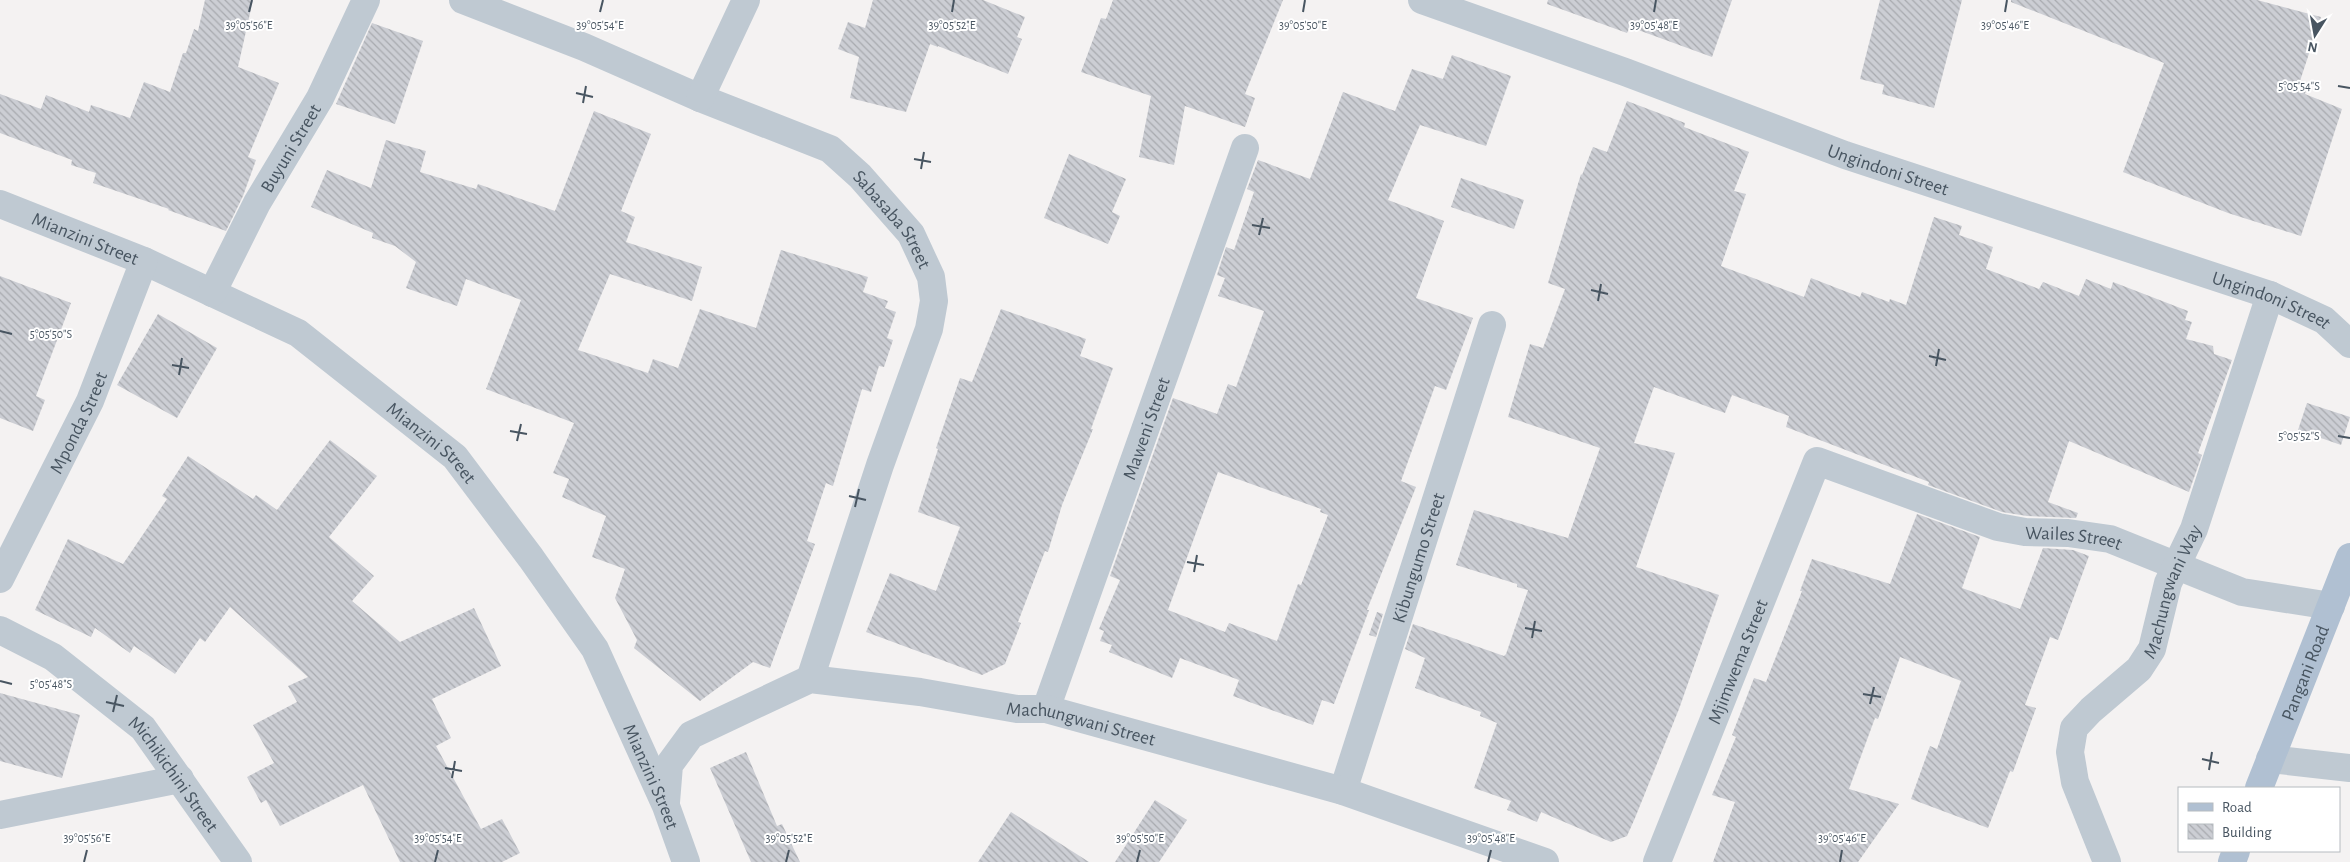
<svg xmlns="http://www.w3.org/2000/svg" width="2350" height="862" font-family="'Alegreya Sans',sans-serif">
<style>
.building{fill:url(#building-back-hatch);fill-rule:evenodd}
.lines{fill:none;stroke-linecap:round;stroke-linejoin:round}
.minor{stroke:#bfc9d2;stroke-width:28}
.major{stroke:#b0c0d2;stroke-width:28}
.ticks{fill:none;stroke:#485561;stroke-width:2}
.labels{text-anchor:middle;stroke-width:4;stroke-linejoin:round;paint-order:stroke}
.street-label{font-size:19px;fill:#485561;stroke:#fff}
.ticks-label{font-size:12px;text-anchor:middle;fill:#485561;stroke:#fff;stroke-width:4;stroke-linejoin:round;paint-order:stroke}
</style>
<defs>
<pattern id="building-back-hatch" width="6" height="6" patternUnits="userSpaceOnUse" patternTransform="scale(1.25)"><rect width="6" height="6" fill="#ccced4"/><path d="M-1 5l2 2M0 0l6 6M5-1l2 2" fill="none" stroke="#a8aaaf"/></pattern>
</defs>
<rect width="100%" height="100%" fill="#f4f2f2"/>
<g class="building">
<path d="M205 0H253L238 67 279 83 248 157 256 160 243 196 226 231 168 210 169 209 93 183 96 173 71 165 72 160 0 133V94L41 109 46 95 89 112 91 105 130 118 144 82 170 92 183 53H186L194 29 198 31Z"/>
<path d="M873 0H983L1025 17 1017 37 1022 39 1008 74 938 46V47L930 44 906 112 850 98 859 57 838 49 848 22 865 28Z"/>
<path d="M1113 0H1283L1245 94 1255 98 1245 127 1185 106 1174 165 1139 157 1151 96 1081 72 1101 18 1106 19Z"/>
<path d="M1548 0H1732L1712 57 1630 27 1627 33 1547 4Z"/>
<path d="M1880 0H1962L1934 108 1882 94 1884 85 1860 79Z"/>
<path d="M2011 0H2257L2321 17 2300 81 2308 83 2305 94 2342 109 2301 236 2228 213 2123 172 2164 63 2011 2Z"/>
<path d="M372 23 423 41 395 124 336 104Z"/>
<path d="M1452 55 1511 76 1486 146 1420 125 1388 200 1444 221 1416 298 1473 318 1446 390 1435 386 1401 481 1416 487 1367 610H1369L1334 704 1322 700 1313 725 1233 696 1239 680 1180 658 1172 678 1109 652 1112 645 1100 641 1104 631 1099 629 1120 580 1110 576 1173 398 1217 414 1228 384 1236 387 1264 311 1218 296 1225 278 1217 275 1226 247 1234 250 1254 192 1247 189 1258 160 1310 179 1343 92 1395 111 1412 69 1443 79ZM1218 472 1321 509 1320 512 1328 515 1301 585 1298 584 1277 641 1229 623 1225 632 1168 610Z"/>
<path d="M1627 101 1685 123 1684 127 1749 152 1734 191 1746 194 1721 266 1804 297 1811 278 1860 297 1862 292 1889 302 1890 299 1906 305 1934 217 1962 226 1959 235 1993 247 1986 269 2039 289 2043 282 2079 296 2086 279 2111 289 2113 282 2188 311 2185 320 2192 322 2186 339 2213 346 2214 354 2232 360 2198 453 2202 455 2189 492 2069 441 2048 502 2078 513 2076 518 2027 516 2002 512 1928 485 1929 482 1786 427 1789 416 1732 395 1725 413 1654 387 1634 443 1675 453 1636 567 1719 595 1679 709 1635 818 1627 836 1611 842 1541 812 1537 822 1507 810 1511 801 1474 788 1497 723 1480 716 1481 712 1415 688 1425 658 1405 649 1413 624 1504 656 1506 654 1528 590 1517 587V584L1456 565 1474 510 1568 538 1600 448 1508 417 1530 344 1543 348 1565 289 1548 283 1581 174 1582 175 1593 147 1607 152Z"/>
<path d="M594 111 651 134 621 211 635 217 626 242 702 267 692 301 610 274 578 350 648 373 653 359 678 368 700 309 756 328 781 250 868 277 863 292 888 301 885 308 896 312 887 338 893 340 884 367 879 366 871 392 862 389 833 486 826 483 807 541 815 544 770 668 753 662 700 701 634 648 637 640 615 598 625 569 592 557 606 516 562 497 569 479 553 473 574 423 486 389 521 300 466 279 457 306 406 288 416 262 395 246 372 238 373 233 311 207 327 170 371 188 386 140 426 151 420 172 476 189 478 184 555 211Z"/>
<path d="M1069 154 1126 179 1112 212 1120 216 1108 244 1044 218Z"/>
<path d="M1461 178 1524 200 1514 229 1451 207Z"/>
<path d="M0 276 71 303 36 396 45 400 33 431 0 418Z"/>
<path d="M1001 309 1086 339 1080 356 1113 368 1091 429H1093L1062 505 1048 552 1045 551 1018 622 1021 623 1005 664 982 675 866 632 890 573 936 591 960 527 918 512 938 449 936 448 960 378 972 382Z"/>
<path d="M158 314 217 348 177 418 117 385Z"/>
<path d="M2307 403 2350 417 2341 445 2298 430Z"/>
<path d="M330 440 377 476 329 537 374 576 352 601 400 642 474 608 501 666 432 699 451 738 436 746 481 829 502 819 520 853 502 862H400L363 785 280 826 266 800 261 803 247 777 274 763 253 725 297 702 288 686 308 677 230 607 205 642 200 638 175 674 134 646 130 653 95 628 91 637 35 610 68 539 123 564 167 499 162 496 188 456 253 499 256 495 277 510Z"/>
<path d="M1917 514 1980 537 1962 588 2020 609 2043 548 2073 550 2089 556 2058 640 2050 637 2025 705 2036 708 2013 772 2010 771 1988 828 1911 799 1930 746 1937 749 1961 681 1900 657 1878 719 1875 718 1849 789 1899 804 1858 862H1713L1735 802 1712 795 1736 737 1732 735 1754 678 1766 682 1802 591H1800L1812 559 1890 584Z"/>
<path d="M1377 612 1383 614 1376 637 1369 635Z"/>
<path d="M0 693 80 715 62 778 0 761Z"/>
<path d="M746 752 777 826 782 824 800 862H751L710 768Z"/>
<path d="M1155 800 1187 820 1159 862H1115Z"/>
<path d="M1011 812 1089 862H978Z"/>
</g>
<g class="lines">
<g class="minor">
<path id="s1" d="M463 0 584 47 700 98 830 149 860 176 911 234 931 277 934 301 929 329 880 465 810 679"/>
<path id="s2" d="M1422 0 1625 72 1845 155 2270 295 2324 320 2350 344"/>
<path d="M700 98 746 0"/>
<path id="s3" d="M0 204 144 261 298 333 455 457 531 558 595 649 666 806 686 862"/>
<path id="s4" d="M212 293 257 203 320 98 366 0"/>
<path id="s5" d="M0 579 90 401 144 261"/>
<path id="s6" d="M0 630 53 657 143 728 238 862"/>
<path id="s7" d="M1046 709 1245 148"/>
<path d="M2270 759 2350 768"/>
<path id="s8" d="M1343 791 1492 325"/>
<path id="s9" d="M666 802 669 765 691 735 810 679 920 692 1017 709H1046L1343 791 1545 862"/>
<path d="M0 815 180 779"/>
<path id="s10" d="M1657 862 1817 461 1998 527 2025 532 2068 533 2110 539 2242 592 2331 606"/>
<path id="s11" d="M2107 862 2075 782 2070 752 2074 728 2091 710 2139 669 2152 649 2168 583 2194 529 2270 295"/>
</g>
<g class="major">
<path id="s12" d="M2259 788 2350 557"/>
<path d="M2232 862 2236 851"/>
</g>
</g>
<path class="ticks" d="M249 12 252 0M600 12 603 0M952 12 954 0M1303 12 1305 0M1654 12 1656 0M2005 12 2007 0M2338 86 2350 88M576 93 593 97M583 103 586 86M914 159 931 162M921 169 924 152M1252 225 1270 228M1259 235 1263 218M1591 290 1608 294M1598 301 1601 284M0 331 12 334M1929 356 1946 360M172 365 189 368M1936 366 1939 349M179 375 182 358M510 431 527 434M2338 436 2350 438M517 441 521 424M849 496 866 500M855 507 859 489M1187 562 1204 565M1194 572 1197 555M1525 628 1542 631M1532 638 1535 621M0 681 12 684M1863 694 1881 697M106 702 124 706M1870 704 1874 687M113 712 117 695M2202 759 2219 763M445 768 462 771M2209 770 2212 752M452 778 455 761M84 862 87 850M435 862 438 850M786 862 789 850M1137 862 1140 850M1488 862 1491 850M1840 862 1842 850"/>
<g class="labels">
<g class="street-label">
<text dy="7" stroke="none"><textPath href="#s4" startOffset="165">Buyuni Street</textPath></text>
<text dy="7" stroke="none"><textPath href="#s2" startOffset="496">Ungindoni Street</textPath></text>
<text dy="7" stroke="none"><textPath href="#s1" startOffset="491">Sabasaba Street</textPath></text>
<text dy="7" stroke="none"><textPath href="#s3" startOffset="92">Mianzini Street</textPath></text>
<text dy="7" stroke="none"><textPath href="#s2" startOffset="901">Ungindoni Street</textPath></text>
<text dy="7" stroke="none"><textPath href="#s5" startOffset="175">Mponda Street</textPath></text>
<text dy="7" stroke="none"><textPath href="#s7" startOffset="298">Maweni Street</textPath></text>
<text dy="7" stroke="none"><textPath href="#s3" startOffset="498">Mianzini Street</textPath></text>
<text dy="7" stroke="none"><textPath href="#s10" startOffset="701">Wailes Street</textPath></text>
<text dy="7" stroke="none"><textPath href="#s8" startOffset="245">Kibungumo Street</textPath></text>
<text dy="7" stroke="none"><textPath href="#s11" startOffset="314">Machungwani Way</textPath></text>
<text dy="7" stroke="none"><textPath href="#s10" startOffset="216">Mjimwema Street</textPath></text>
<text dy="7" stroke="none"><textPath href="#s12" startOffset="124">Pangani Road</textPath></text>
<text dy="7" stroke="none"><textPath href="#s9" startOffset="481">Machungwani Street</textPath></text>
<text dy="7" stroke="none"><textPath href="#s6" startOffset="229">Michikichini Street</textPath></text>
<text dy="7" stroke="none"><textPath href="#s3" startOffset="902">Mianzini Street</textPath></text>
</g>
</g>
<g class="ticks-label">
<text x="1654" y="29">39°05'48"E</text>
<text x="2005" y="29">39°05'46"E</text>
<text x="249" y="29">39°05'56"E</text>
<text x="600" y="29">39°05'54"E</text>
<text x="952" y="29">39°05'52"E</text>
<text x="1303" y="29">39°05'50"E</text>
<text x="2299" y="90">5°05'54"S</text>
<text x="51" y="338">5°05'50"S</text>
<text x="2299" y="440">5°05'52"S</text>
<text x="51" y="688">5°05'48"S</text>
<text x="87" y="842">39°05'56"E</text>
<text x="438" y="842">39°05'54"E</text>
<text x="789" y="842">39°05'52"E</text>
<text x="1140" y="842">39°05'50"E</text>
<text x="1491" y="842">39°05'48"E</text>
<text x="1842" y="842">39°05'46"E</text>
</g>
<rect x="2178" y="787" width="162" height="65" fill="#ffffff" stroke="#b6bbc0"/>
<rect x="2188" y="803" width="25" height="8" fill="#b0c0d2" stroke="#b6bbc0"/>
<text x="2222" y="812" font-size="15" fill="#485561">Road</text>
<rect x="2188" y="824" width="25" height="15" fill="url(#building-back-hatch)" stroke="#b6bbc0"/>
<text x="2222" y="837" font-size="15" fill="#485561">Building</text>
<g transform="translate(2315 35) rotate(191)" stroke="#ffffff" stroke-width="4" paint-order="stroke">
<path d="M0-4L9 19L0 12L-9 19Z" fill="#485561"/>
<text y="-8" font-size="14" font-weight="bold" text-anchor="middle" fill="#485561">N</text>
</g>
</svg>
